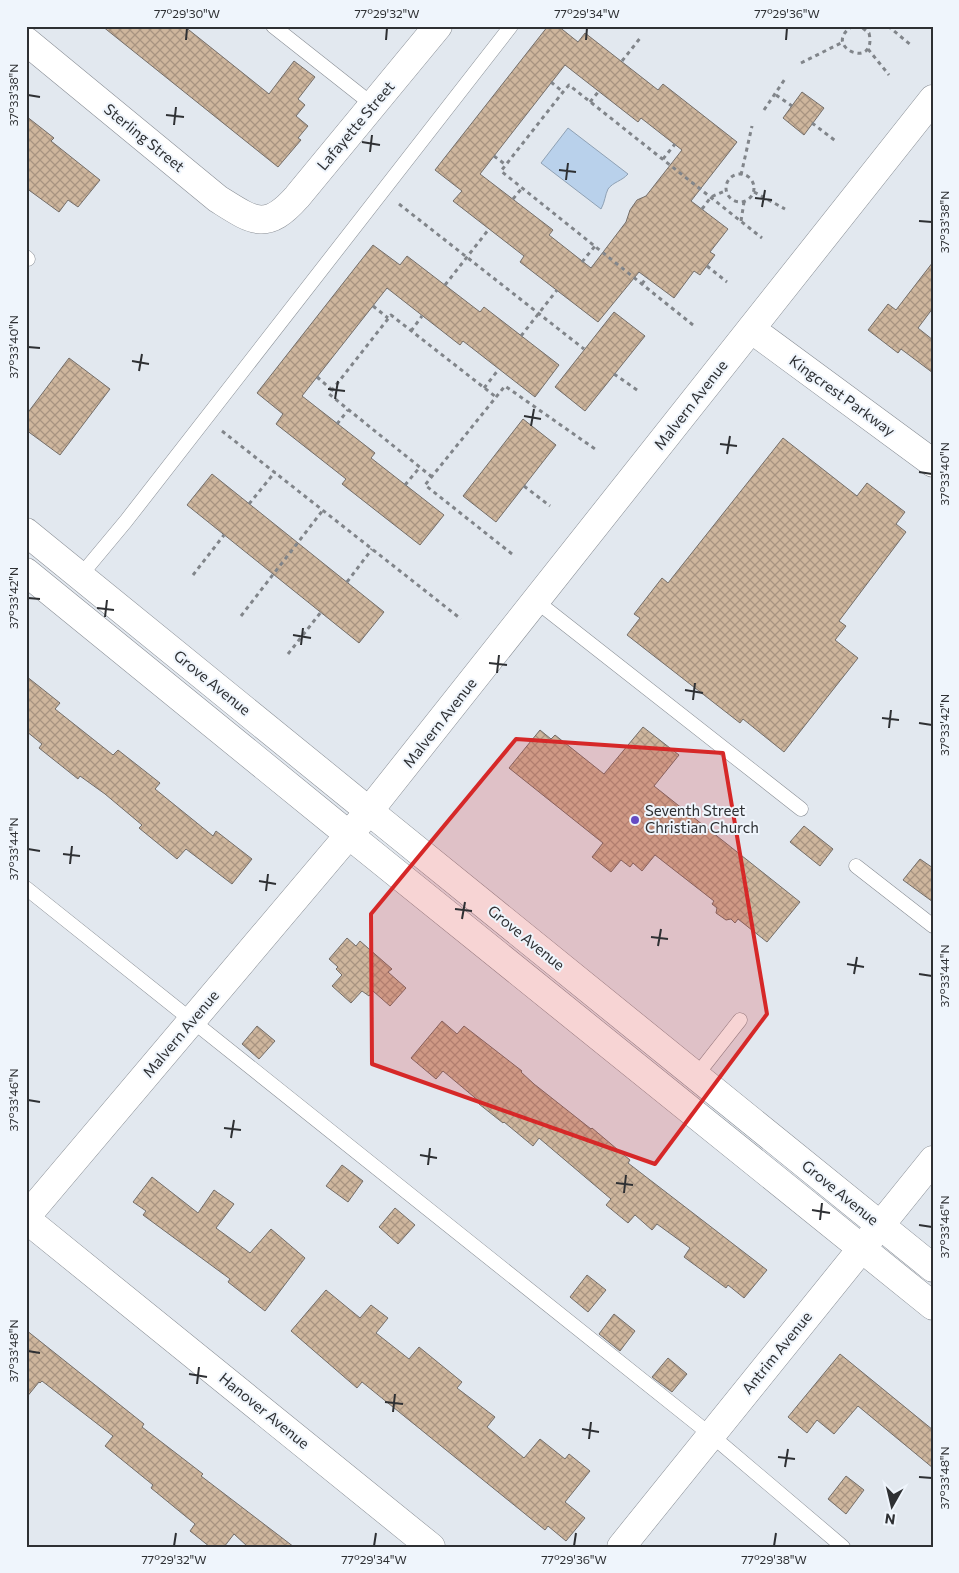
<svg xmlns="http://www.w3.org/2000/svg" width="959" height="1573" font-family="Commissioner,sans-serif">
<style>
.water{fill:#b9d1eb;stroke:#8fa1b4}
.building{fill:url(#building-cross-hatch);stroke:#746e69;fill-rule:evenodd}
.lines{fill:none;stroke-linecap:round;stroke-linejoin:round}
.service-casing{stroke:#898e95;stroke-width:15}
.minor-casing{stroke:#898e95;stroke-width:29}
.tertiary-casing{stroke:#898e95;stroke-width:29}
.secondary-casing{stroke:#898e95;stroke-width:29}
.primary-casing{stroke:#898e95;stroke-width:29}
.path{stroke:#81858a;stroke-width:3;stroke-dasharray:4 4;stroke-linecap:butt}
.service{stroke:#fff;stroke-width:14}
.minor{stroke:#fff;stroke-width:28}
.tertiary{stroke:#fff;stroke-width:28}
.secondary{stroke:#fff;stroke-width:28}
.primary{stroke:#fff;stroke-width:28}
.marked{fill:#d62828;fill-opacity:0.2;stroke:#d62828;stroke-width:4;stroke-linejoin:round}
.ticks{fill:none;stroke:#2e3033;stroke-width:2}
.poi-dot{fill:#644bc3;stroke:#eff5fc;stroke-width:2}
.labels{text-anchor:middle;stroke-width:4;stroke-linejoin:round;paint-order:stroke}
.street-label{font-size:15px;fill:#2e3033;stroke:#eff5fc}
.poi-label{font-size:15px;fill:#2e3033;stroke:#eff5fc;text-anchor:start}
.neatline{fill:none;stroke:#2e3033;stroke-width:2}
.ticks-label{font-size:12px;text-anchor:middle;fill:#2e3033}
</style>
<defs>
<pattern id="building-cross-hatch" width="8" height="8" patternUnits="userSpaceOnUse" patternTransform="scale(1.25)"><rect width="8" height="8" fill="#ceb69d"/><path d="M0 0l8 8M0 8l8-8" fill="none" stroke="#a89481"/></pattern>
</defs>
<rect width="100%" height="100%" fill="#e2e8ef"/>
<path class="water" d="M568 128 628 174C622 181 613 182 608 189 605 195 605 202 601 209L541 163Z"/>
<g class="building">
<path d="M102 26H184L269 94 294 61 315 77 298 99 305 105 296 116 308 126 298 138 301 140 278 167Z"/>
<path d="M548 26H558L578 42 585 33 658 90 663 84 737 142 691 201 728 229 710 252 715 255 700 275 694 271 674 298 639 272 598 322 520 262 524 256 453 201 462 191 435 170ZM565 65 638 122 641 118 682 150 646 196 637 200 630 210 626 222 591 268 549 235 553 230 480 174Z"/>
<path d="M802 92 824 108 804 135 783 118Z"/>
<path d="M26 116 54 138 51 141 100 180 78 207 68 200 59 212 26 188Z"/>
<path d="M373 245 400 265 407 256 480 312 484 307 559 365 535 397 463 341 460 345 387 288 302 396 375 453 371 458 444 515 420 545 342 484 346 479 276 424 283 414 257 393Z"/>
<path d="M933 262V308L918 328 933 340V373L901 349 898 353 868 330 888 304 896 310Z"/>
<path d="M614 312 645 336 585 411 555 387Z"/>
<path d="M69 358 110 389 60 455 26 430V415Z"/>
<path d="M523 419 556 445 496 522 463 496Z"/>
<path d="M783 438 857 496 867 483 905 512 896 524 906 532 839 621 846 626 835 640 858 658 784 752 743 719 740 723 627 635 640 618 634 614 662 578 668 583Z"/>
<path d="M212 474 384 612 359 643 187 505Z"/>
<path d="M26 676 60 703 55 709 113 755 118 750 160 783 155 789 213 836 216 831 252 859 232 884 186 849 177 859 139 828 142 825 105 794 80 776 78 779 39 748 42 744 26 731Z"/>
<path d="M643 727 679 755 654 786 800 902 767 942 738 919 735 923 731 919 726 920 716 913 717 908 712 904 714 901 655 855 642 871 633 863 630 867 621 860 611 872 592 857 603 843 509 768 540 730 551 739 555 735 604 774Z"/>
<path d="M804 826 833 849 820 866 790 842Z"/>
<path d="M920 859 933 868V902L903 880Z"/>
<path d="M347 938 356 946 360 941 392 969 388 972 406 988 390 1006 373 991 369 996 362 991 351 1003 332 986 342 975 336 969 338 967 329 959Z"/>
<path d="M442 1021 457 1034 464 1026 522 1071 521 1072 534 1084 591 1129 592 1128 630 1160 628 1163 767 1270 744 1298 728 1285 726 1288 684 1257 690 1248 657 1224 652 1230 635 1215 628 1223 606 1205 611 1199 539 1138 533 1146 504 1122 503 1123 479 1104 480 1102 443 1071 436 1079 411 1058Z"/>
<path d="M257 1026 275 1041 259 1059 242 1044Z"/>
<path d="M342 1165 363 1181 348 1202 326 1186Z"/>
<path d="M152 1177 198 1213 214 1190 234 1204 216 1228 250 1253 271 1229 305 1258 265 1311 228 1282 230 1279 143 1215 146 1211 133 1202Z"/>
<path d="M395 1208 415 1225 398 1244 379 1227Z"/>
<path d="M587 1275 606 1290 588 1312 570 1297Z"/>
<path d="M326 1290 360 1318 371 1305 388 1318 376 1333 409 1359 419 1347 462 1382 457 1388 495 1417 487 1427 524 1458 540 1439 565 1459 569 1454 590 1471 565 1502 585 1518 566 1541 548 1526 545 1530 362 1382 357 1388 291 1331Z"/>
<path d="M614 1314 635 1331 620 1351 599 1334Z"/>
<path d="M26 1330 144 1424 142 1427 203 1474 201 1476 294 1547H248L234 1534 224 1547H210L190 1531 195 1524 151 1488 153 1485 105 1446 113 1436 42 1381 40 1383 39 1382 26 1398Z"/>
<path d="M840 1354 933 1430V1468L858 1406 834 1434 817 1420 807 1433 788 1417Z"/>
<path d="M668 1358 687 1374 672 1392 652 1377Z"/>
<path d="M846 1476 864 1490 846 1514 828 1499Z"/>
</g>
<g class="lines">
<defs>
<g id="service">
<path d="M273 26 373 105"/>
<path d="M26 257 28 259"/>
<path d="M81 575 126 521 511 26"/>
<path d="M536 601 801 809"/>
<path d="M856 866 933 926"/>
<path d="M26 888 711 1435 843 1547"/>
<path d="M696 1076 740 1020"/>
</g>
<g id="minor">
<path d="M26 41 218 199C253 221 266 232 297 197L438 26"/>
<path d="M751 329 933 463"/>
<path d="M26 1219 431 1547"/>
<path d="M621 1547 933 1160"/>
</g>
<g id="tertiary">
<path d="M369 811 933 1268"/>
<path d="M349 835 933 1306"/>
</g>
<g id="secondary">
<path d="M26 532 369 811"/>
<path d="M26 572 349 835"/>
</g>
<path id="primary" d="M26 1217 369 811 933 99"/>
</defs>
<use href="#service" class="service-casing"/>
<use href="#minor" class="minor-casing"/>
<use href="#tertiary" class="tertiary-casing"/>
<use href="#secondary" class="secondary-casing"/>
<use href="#primary" class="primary-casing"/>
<g class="path">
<path d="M853 26C819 46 878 72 869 33L860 26"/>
<path d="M888 26 912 46"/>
<path d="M868 49 889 75"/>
<path d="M622 61 641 37"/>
<path d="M801 63 843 42"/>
<path d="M551 82 563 92"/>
<path d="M776 95 792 106"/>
<path d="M590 102 599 91"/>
<path d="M764 110 785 79"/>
<path d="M812 123 837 142"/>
<path d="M494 156 506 165"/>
<path d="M663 159 675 144"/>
<circle cx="740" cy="188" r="14"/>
<path d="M741 175 752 126"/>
<path d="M754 192 785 209"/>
<path d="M513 199 522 188"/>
<path d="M399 204 584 349"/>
<path d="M702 209 711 197 727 190"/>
<path d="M741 221 744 202"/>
<path d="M582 262 595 246"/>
<path d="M707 266 727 282"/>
<path d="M642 284 647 277"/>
<path d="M445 285 489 229"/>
<path d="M373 306 388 318"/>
<path d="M693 325 501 171 563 92 569 85 762 238"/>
<path d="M411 331 422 316"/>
<path d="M521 336 557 290"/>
<path d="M614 374 640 392"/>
<path d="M317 377 332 390"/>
<path d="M484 388 499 369"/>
<path d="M337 424 348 410"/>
<path d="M222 431 461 619"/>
<path d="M432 477 329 394 391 315 496 397"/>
<path d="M405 485 420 467"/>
<path d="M524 486 550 506"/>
<path d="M249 504 275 472"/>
<path d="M512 554 425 485 505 386 595 449"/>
<path d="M193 575 224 535"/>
<path d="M347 582 372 549"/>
<path d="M241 616 323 510"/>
<path d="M288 654 321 612"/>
</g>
<use href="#service" class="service"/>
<use href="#minor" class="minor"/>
<use href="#tertiary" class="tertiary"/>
<use href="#secondary" class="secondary"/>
<use href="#primary" class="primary"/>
</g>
<path class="marked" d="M516 739 723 753 767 1014 655 1164 372 1064 371 914Z"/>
<path class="ticks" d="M186 40 187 28M386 40 387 28M586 40 587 28M786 40 787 28M28 95 40 97M166 115 184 117M174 125 176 107M362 142 380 145M370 152 372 135M559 170 576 172M566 180 568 163M755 198 772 200M762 207 765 190M919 221 932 222M28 347 40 348M132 361 149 364M139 371 142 354M328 389 345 391M335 399 338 381M524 416 541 419M531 426 534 409M720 444 737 446M727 454 730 436M919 472 932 474M28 598 40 599M97 608 114 610M105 617 107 600M293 635 311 638M301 645 303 628M489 663 507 665M497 673 499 655M685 690 703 693M693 700 695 683M882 718 899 720M919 723 932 725M889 728 891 710M28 849 40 851M63 854 80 856M70 864 72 846M259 881 276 884M266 891 268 874M455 909 472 911M462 919 465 902M651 937 668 939M658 946 661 929M847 964 864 967M854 974 857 957M919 974 932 976M28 1100 40 1102M224 1128 241 1130M231 1138 234 1120M420 1155 437 1158M428 1165 430 1148M616 1183 633 1185M624 1193 626 1175M812 1210 830 1213M820 1220 822 1203M919 1225 932 1227M28 1351 40 1353M189 1374 207 1377M197 1384 199 1367M385 1402 403 1404M393 1412 395 1394M582 1429 599 1432M589 1439 591 1422M778 1457 795 1459M785 1467 788 1449M919 1477 932 1478M174 1546 176 1533M374 1546 376 1533M574 1546 576 1533M774 1546 776 1533"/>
<circle class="poi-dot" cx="635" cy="820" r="5"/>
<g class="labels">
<g class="street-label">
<text transform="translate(356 126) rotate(-50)" y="5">Lafayette Street</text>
<text transform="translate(144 138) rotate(39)" y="5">Sterling Street</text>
<text transform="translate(842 396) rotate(36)" y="5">Kingcrest Parkway</text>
<text transform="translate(691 405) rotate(-52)" y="5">Malvern Avenue</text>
<text transform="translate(212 683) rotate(39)" y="5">Grove Avenue</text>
<text transform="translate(440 723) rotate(-52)" y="5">Malvern Avenue</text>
<text transform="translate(526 938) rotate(39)" y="5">Grove Avenue</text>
<text transform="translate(181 1034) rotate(-50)" y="5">Malvern Avenue</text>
<text transform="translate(840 1193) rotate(39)" y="5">Grove Avenue</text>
<text transform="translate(777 1353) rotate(-51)" y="5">Antrim Avenue</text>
<text transform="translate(264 1411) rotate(39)" y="5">Hanover Avenue</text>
</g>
<g class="poi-label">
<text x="645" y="816">Seventh Street<tspan x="645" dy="17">Christian Church</tspan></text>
</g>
</g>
<rect width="959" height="1573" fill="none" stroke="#eff5fc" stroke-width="55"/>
<g transform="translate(892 1506) rotate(188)" stroke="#eff5fc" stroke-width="4" paint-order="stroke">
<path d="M0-4L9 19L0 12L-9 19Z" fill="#2e3033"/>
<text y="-8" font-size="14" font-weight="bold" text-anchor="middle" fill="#2e3033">N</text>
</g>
<rect x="28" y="28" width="904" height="1518" class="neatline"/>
<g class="ticks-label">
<text x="187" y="18">77°29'30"W</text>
<text x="387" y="18">77°29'32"W</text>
<text x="587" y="18">77°29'34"W</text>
<text x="787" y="18">77°29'36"W</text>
<text transform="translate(14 95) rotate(-90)" y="4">37°33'38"N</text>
<text transform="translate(945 222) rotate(-90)" y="4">37°33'38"N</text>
<text transform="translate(14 347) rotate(-90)" y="4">37°33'40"N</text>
<text transform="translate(945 474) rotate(-90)" y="4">37°33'40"N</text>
<text transform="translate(14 598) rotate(-90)" y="4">37°33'42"N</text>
<text transform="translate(945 725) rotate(-90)" y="4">37°33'42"N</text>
<text transform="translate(14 849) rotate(-90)" y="4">37°33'44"N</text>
<text transform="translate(945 976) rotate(-90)" y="4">37°33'44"N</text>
<text transform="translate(14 1100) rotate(-90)" y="4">37°33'46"N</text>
<text transform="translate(945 1227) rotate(-90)" y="4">37°33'46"N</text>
<text transform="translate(14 1351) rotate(-90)" y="4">37°33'48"N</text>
<text transform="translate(945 1478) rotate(-90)" y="4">37°33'48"N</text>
<text x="174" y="1564">77°29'32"W</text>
<text x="374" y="1564">77°29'34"W</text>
<text x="574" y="1564">77°29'36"W</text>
<text x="774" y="1564">77°29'38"W</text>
</g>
</svg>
